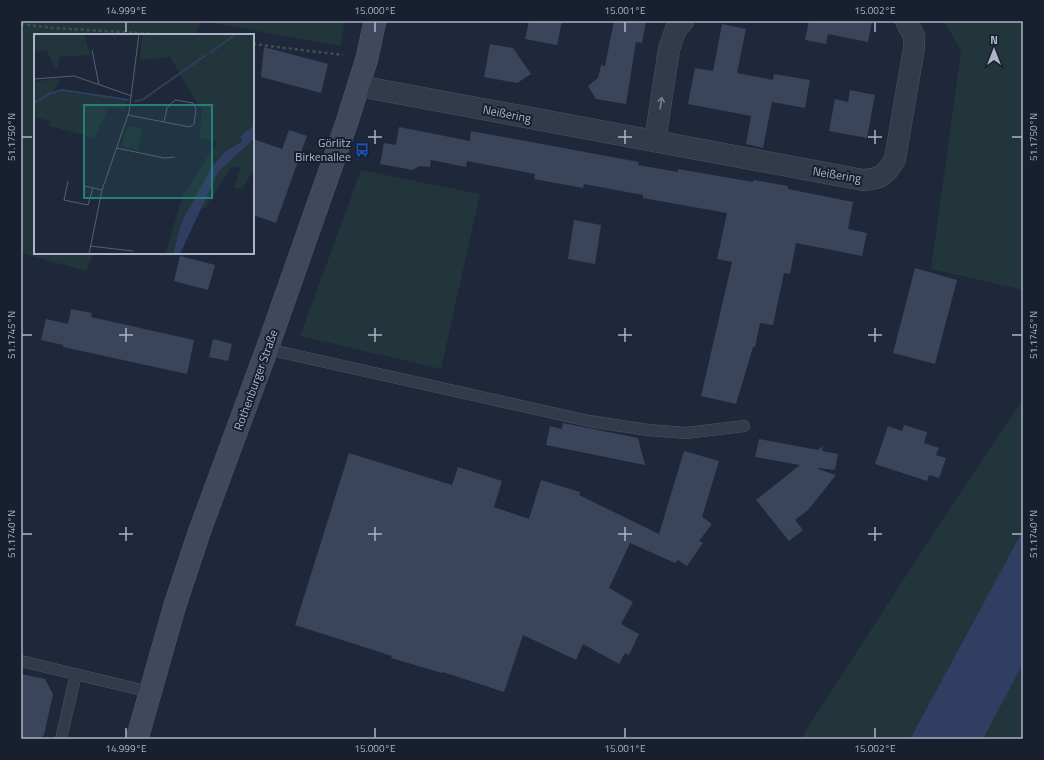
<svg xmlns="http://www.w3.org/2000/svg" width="1044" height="760" font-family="'Titillium Web',sans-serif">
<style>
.green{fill:#21353b}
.water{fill:#2f3e61}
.building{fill:#3a455b}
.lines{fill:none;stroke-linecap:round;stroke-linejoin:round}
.lane-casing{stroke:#4d5465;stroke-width:12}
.street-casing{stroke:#4d5465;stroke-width:22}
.secondary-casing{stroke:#4d5465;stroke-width:23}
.path{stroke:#3b5156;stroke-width:2.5;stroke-dasharray:3 3;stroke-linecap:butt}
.lane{stroke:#333a4a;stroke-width:11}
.street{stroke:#333a4a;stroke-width:21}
.secondary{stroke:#40485e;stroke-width:22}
.oneway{stroke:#767d8f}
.ticks{fill:none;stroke:#adb4c7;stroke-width:1.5}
.labels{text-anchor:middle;stroke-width:4;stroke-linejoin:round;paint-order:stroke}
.street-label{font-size:12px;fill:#adb4c7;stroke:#181f2f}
.poi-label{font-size:12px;fill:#adb4c7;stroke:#181f2f;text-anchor:end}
.inset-river{fill:none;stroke:#2f3e61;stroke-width:2}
.inset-road{fill:none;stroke:#585f72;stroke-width:1}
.view{fill:#277f7b;fill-opacity:0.15;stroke:#277f7b;stroke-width:2}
.inset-edge{fill:none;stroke:#adb4c7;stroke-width:2}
.neatline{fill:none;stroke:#adb4c7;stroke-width:1.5}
.ticks-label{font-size:10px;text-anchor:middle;fill:#adb4c7}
</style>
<rect width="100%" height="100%" fill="#1f273a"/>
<g class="green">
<path d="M21 21H345L340 46 202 21 195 35H35V253H94L86 271 21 253Z"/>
<path d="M944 21H1023V290L931 269 961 51Z"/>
<path d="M361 170 480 194 441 369 300 336Z"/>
<path d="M1023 399V530L910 739H802L806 730 948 511Z"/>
<path d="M1023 664V739H983Z"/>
</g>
<path class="water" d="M1023 530V664L983 739H910Z"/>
<g class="building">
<path d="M529 21H562L557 45 525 39Z"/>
<path d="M614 21H646L642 43 636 42 626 104 596 99 588 86 598 78 601 65 605 66Z"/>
<path d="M809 21H872L868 42 828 34 826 44 805 40Z"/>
<path d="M722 24 746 29 737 73 773 80 774 74 810 80 805 108 772 102 763 148 746 144 751 116 688 104 695 68 713 71Z"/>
<path d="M490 44 513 48 531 74 517 83 484 77Z"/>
<path d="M264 47 328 64 321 93 261 77Z"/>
<path d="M850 90 875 95 867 138 829 131 835 99 848 102Z"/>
<path d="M399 127 470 141 471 131 639 162 638 165 678 172V169L753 182 754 180 788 186V189L853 202 848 229 867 233 862 256 796 243 790 274 784 273 773 325 760 323 755 347H753L736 404 701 396 732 262 717 259 727 213 643 198V195L584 184 583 188 534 179 535 174 467 161 466 167 431 160 430 167 419 166 413 170 380 164 384 143 396 145Z"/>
<path d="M289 130 307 136 276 223 253 215V139L282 149Z"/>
<path d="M574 220 601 225 595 264 568 259Z"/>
<path d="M180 256 215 265 208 290 174 281Z"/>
<path d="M915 268 957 280 935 364 893 353Z"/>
<path d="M71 309 92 313 91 317 194 340 187 374 63 347V345L41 340 46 319 68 324Z"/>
<path d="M213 339 232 344 228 361 209 357Z"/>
<path d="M563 423 638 438 645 465 546 445 550 426 562 429Z"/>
<path d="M904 425 927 432 924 443 939 448 936 455 946 458 939 478 929 475 927 481 875 464 888 426 902 431Z"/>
<path d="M759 439 818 450 823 446 822 451 838 454 835 470 818 468V469L836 475 808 510 795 520 803 530 789 541 756 500 800 465 755 457Z"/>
<path d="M684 451 719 461 702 517 712 524 699 541 703 543 687 566 678 560 675 563 630 543 609 588 633 602 621 624 639 634 629 655 625 653 619 664 583 644 576 660 523 635 504 692 443 672 442 673 391 658 392 656 295 625 349 453 452 485 458 467 502 481 494 507 529 519 541 480 580 492 579 495 659 534Z"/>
<path d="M21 674 45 679 53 694 44 735 38 739 21 737Z"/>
</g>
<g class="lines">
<defs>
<g id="lane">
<path d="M267 349 589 421 648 430 686 433 744 426"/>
<path d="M21 661 150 692"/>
<path d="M61 739 76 674"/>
</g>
<g id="street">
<path d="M359 86 863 180C881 179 886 175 895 159L914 48V36L906 21"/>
<path d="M655 141 669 49 676 29 683 21"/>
</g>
<path id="secondary" d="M137 739 175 605 200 530 267 349 347 122 367 58 375 21"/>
</defs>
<use href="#lane" class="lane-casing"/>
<use href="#street" class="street-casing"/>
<use href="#secondary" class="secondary-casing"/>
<g class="path">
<path d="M21 24 53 28 173 35"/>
<path d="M253 44 343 55"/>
</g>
<use href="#lane" class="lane"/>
<use href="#street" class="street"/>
<use href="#secondary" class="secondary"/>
</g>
<defs><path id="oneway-shaft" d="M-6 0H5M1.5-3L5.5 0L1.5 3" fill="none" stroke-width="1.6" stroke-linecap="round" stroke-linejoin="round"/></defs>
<use class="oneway" href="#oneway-shaft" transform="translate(661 103) rotate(-81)"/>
<path class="ticks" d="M126 22V32M375 22V32M625 22V32M875 22V32M375 130V144M625 130V144M875 130V144M22 137H32M368 137H382M618 137H632M868 137H882M1012 137H1022M126 328V342M375 328V342M625 328V342M875 328V342M22 335H32M119 335H133M368 335H382M618 335H632M868 335H882M1012 335H1022M126 527V541M375 527V541M625 527V541M875 527V541M22 534H32M119 534H133M368 534H382M618 534H632M868 534H882M1012 534H1022M126 728V738M375 728V738M625 728V738M875 728V738"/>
<defs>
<symbol id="bus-bare" viewBox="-9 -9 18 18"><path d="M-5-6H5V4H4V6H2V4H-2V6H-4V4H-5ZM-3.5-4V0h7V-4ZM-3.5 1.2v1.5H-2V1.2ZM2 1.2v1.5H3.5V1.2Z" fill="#1a4fb4" stroke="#181f2f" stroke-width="2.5" paint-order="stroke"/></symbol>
</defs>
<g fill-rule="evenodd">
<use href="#bus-bare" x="352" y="140" width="20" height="20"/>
</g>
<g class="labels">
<g class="street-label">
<text transform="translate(507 114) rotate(11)" y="4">Neißering</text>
<text transform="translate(837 175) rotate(9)" y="4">Neißering</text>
<text transform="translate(256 380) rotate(-70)" y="4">Rothenburger Straße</text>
</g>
<g class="poi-label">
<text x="351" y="147">Görlitz<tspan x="351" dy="14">Birkenallee</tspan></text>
</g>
</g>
<g transform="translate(34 34)">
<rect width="220" height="220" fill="#1f273a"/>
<path d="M0 0H50L56 21 26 23 24 34H20L13 16 0 18ZM108 0H220V91L207 103 208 107 196 114 147 189 139 220H132V218L149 161 183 108 165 104 168 77 136 23 106 26ZM24 44 25 49 17 61 28 57 93 66 92 76 75 73 60 104 16 92 15 87 0 83V48ZM94 92 109 95 104 116 87 112ZM220 105V135L208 155 200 154 207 133 197 134 171 174 165 175 184 138Z" fill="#21353b"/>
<path d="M220 91V105L184 138 146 220H139L147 189 178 133 191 118 208 107 206 103Z" fill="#2f3e61"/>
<path class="inset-river" d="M176 19 202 0M101 67 108 66 172 21M0 69 15 60 28 56 95 66"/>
<path class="inset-road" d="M58 16 65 51M0 45 40 42 98 62M94 81 130 88 156 93 160 90 162 75 159 69 141 66 133 74 130 88M83 114 130 124 141 123M34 147 30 166 54 171 59 154M50 152 68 156M56 212 99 217M55 220 68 156 95 78 105 0"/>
<path class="view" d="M50 71H178V164H50Z"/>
<rect width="220" height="220" class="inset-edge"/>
</g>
<rect width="1044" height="760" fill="none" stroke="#181f2f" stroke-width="44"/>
<g transform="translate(994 50)" stroke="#181f2f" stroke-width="3" paint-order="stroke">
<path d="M0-3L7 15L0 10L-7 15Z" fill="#adb4c7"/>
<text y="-6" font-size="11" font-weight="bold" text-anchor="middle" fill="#adb4c7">N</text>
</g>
<rect x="22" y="22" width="1000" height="716" class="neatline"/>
<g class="ticks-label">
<text x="126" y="14">14.999°E</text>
<text x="375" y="14">15.000°E</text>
<text x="625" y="14">15.001°E</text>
<text x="875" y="14">15.002°E</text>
<text transform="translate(11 137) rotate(-90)" y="4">51.1750°N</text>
<text transform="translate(1033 137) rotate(-90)" y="4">51.1750°N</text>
<text transform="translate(11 335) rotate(-90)" y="4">51.1745°N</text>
<text transform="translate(1033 335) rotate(-90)" y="4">51.1745°N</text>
<text transform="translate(11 534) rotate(-90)" y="4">51.1740°N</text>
<text transform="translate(1033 534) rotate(-90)" y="4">51.1740°N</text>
<text x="126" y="752">14.999°E</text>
<text x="375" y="752">15.000°E</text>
<text x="625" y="752">15.001°E</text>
<text x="875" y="752">15.002°E</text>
</g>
</svg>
